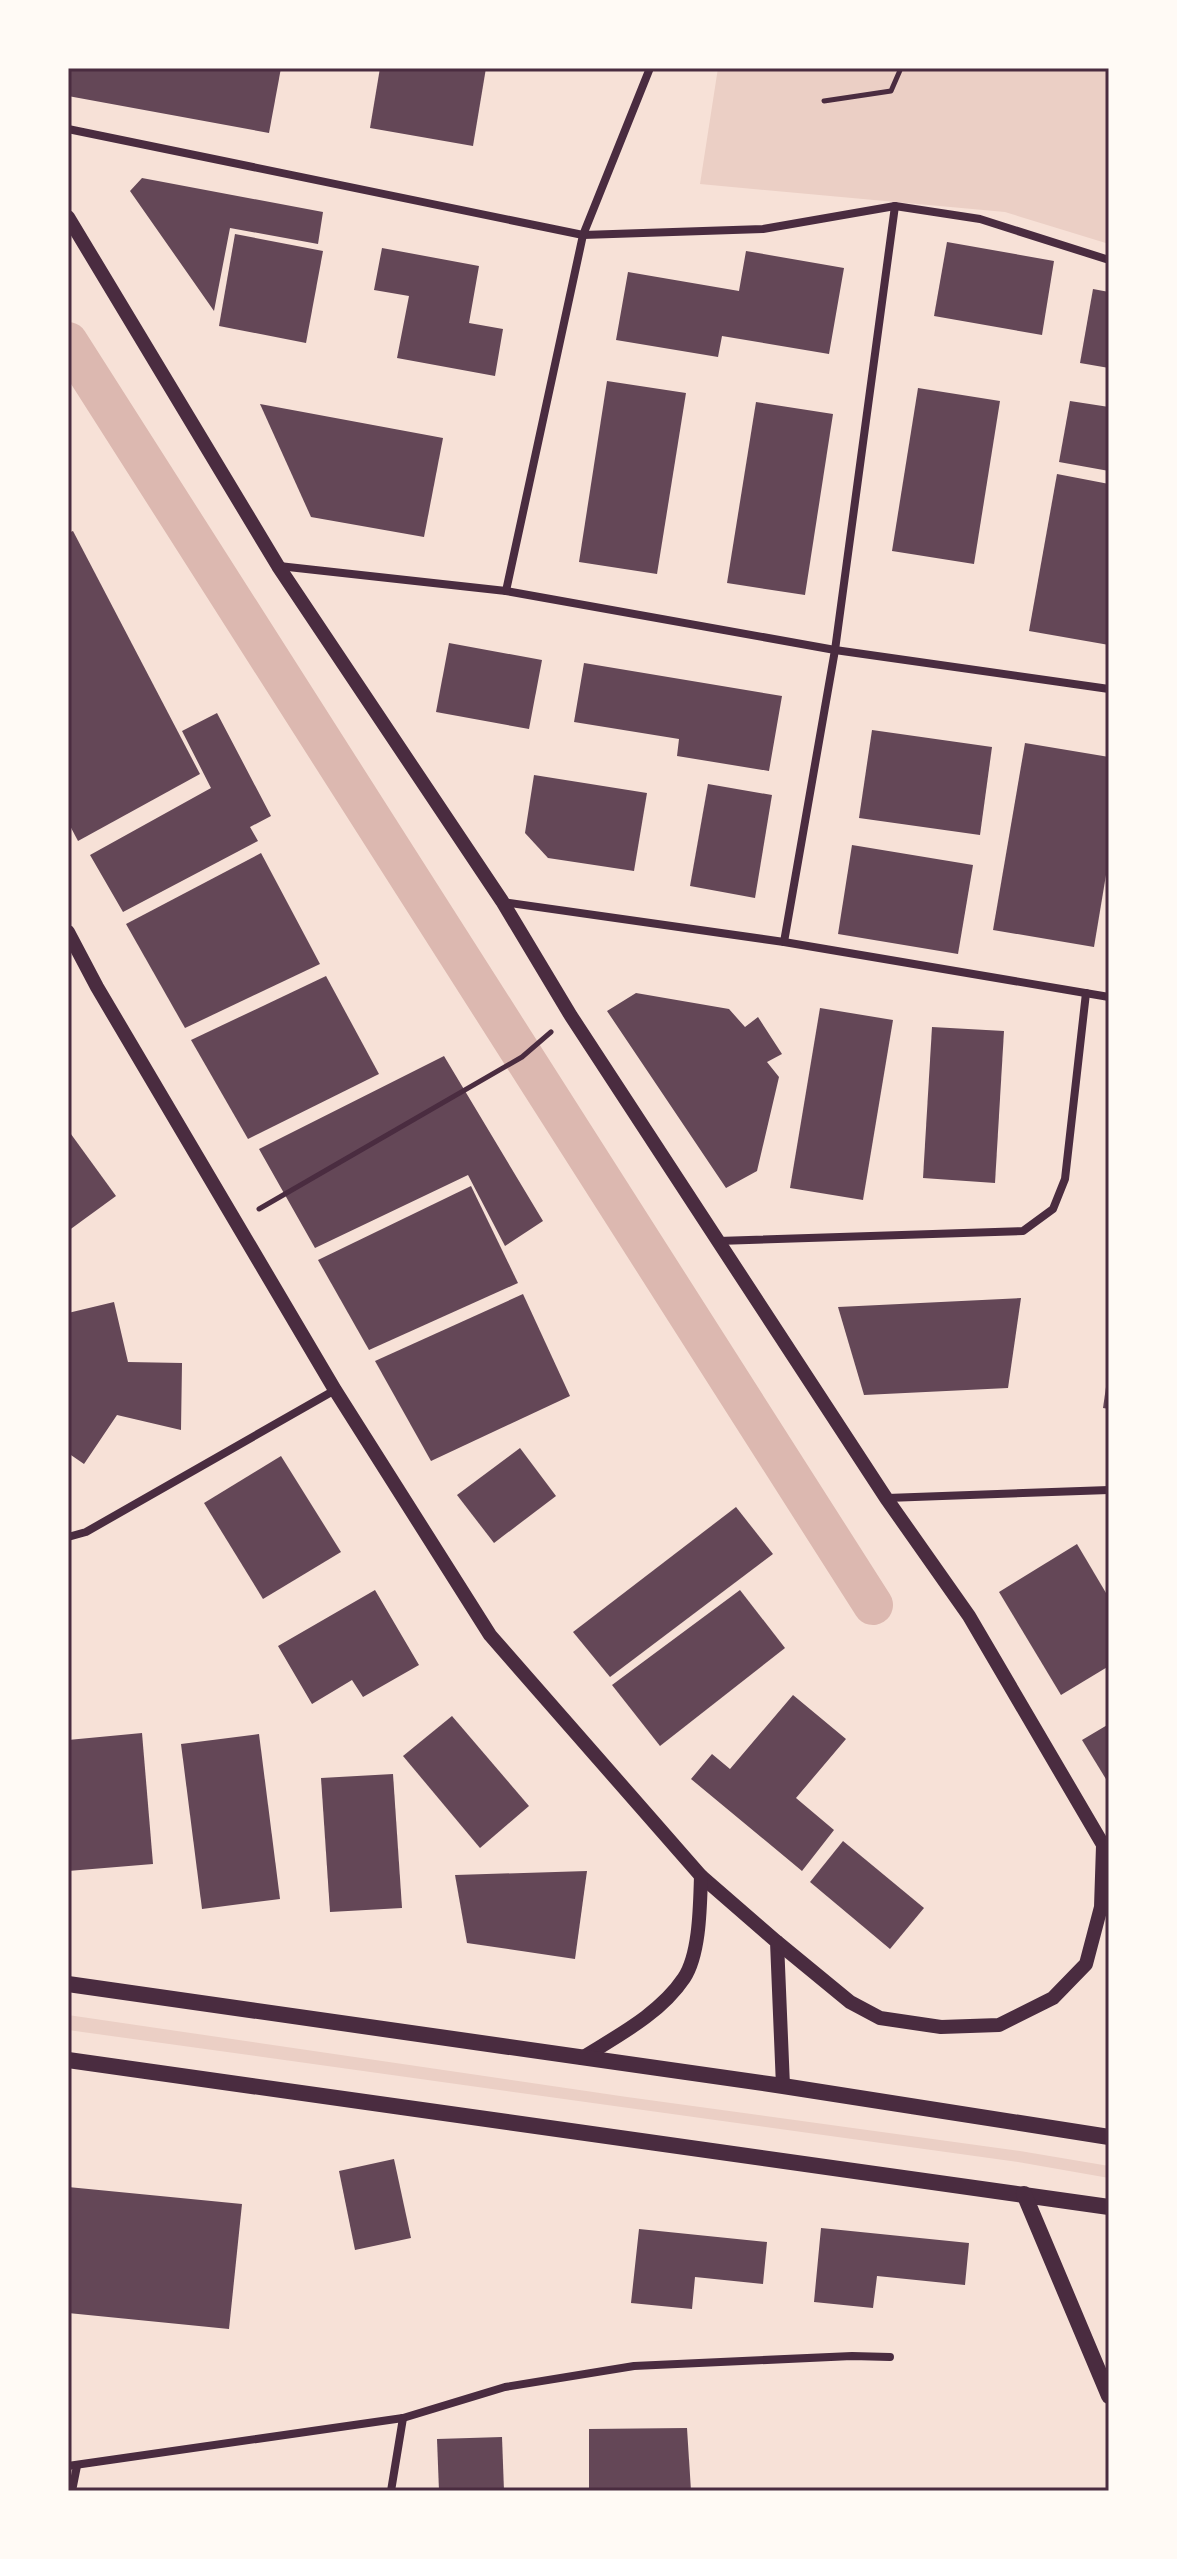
<svg xmlns="http://www.w3.org/2000/svg" width="1177" height="2559" font-family="Signika,sans-serif">
<style>
.green{fill:#ebcfc5}
.lines{fill:none;stroke-linecap:round;stroke-linejoin:round}
.canal{stroke:#dcb8b0;stroke-width:40}
.building{fill:#644757}
.path{stroke:#4a2c40;stroke-width:5}
.minor{stroke:#4a2c40;stroke-width:8}
.tertiary{stroke:#4a2c40;stroke-width:14}
.secondary{stroke:#4a2c40;stroke-width:16}
.neatline{fill:none;stroke:#4a2c40;stroke-width:3}
</style>
<rect width="100%" height="100%" fill="#f7e1d7"/>
<g class="green">
<path d="M718 68H1109V244L1005 212 700 184Z"/>
<path d="M68 2015 627 2097 1020 2151 1109 2166V2178L1018 2162 68 2030Z"/>
</g>
<g class="lines">
<path class="canal" d="M68 342 873 1605"/>
</g>
<g class="building">
<path d="M68 68H281L269 133 68 96Z"/>
<path d="M380 68H486L473 146 370 128Z"/>
<path d="M142 178 323 212 318 244 230 228 214 311 130 191Z"/>
<path d="M235 234 323 251 306 343 219 326Z"/>
<path d="M947 242 1054 261 1042 335 934 316Z"/>
<path d="M382 248 479 266 469 323 503 329 495 376 397 358 409 296 374 290Z"/>
<path d="M746 251 844 268 829 354 722 336 718 357 616 340 628 272 739 291Z"/>
<path d="M1093 289 1109 292V368L1080 363Z"/>
<path d="M607 381 686 393 657 574 579 562Z"/>
<path d="M918 388 1000 401 974 564 892 551Z"/>
<path d="M1070 401 1109 407V471L1059 462Z"/>
<path d="M756 402 833 414 805 595 727 583Z"/>
<path d="M260 404 443 438 424 537 311 517Z"/>
<path d="M1057 474 1109 484V645L1029 631Z"/>
<path d="M73 531 200 774 78 841 68 822V533Z"/>
<path d="M449 643 542 660 529 729 436 712Z"/>
<path d="M584 663 782 696 769 771 677 756 679 739 574 722Z"/>
<path d="M217 713 271 816 250 827 258 841 123 912 90 855 211 788 182 731Z"/>
<path d="M872 730 992 747 980 835 859 818Z"/>
<path d="M1025 743 1109 757V857L1094 947 993 930Z"/>
<path d="M534 775 647 793 634 871 548 858 525 833Z"/>
<path d="M708 784 772 795 755 898 690 886Z"/>
<path d="M852 845 973 865 958 954 838 934Z"/>
<path d="M261 853 320 964 185 1028 126 924Z"/>
<path d="M326 976 379 1074 248 1139 191 1040Z"/>
<path d="M636 993 729 1009 745 1027 758 1017 782 1054 767 1062 779 1077 757 1171 726 1188 607 1011Z"/>
<path d="M820 1008 893 1020 863 1200 790 1188Z"/>
<path d="M932 1027 1004 1031 995 1183 923 1178Z"/>
<path d="M444 1056 543 1221 505 1246 468 1175 315 1248 259 1149Z"/>
<path d="M68 1130 116 1196 68 1231Z"/>
<path d="M471 1186 518 1283 369 1350 318 1260Z"/>
<path d="M523 1294 570 1396 431 1461 375 1361Z"/>
<path d="M1021 1298 1008 1388 864 1395 838 1307Z"/>
<path d="M114 1302 128 1362 182 1363 181 1430 117 1415 84 1464 68 1453V1313Z"/>
<path d="M1107 1380H1109V1409L1103 1408Z"/>
<path d="M520 1448 556 1496 494 1543 457 1495Z"/>
<path d="M281 1456 341 1552 263 1599 204 1503Z"/>
<path d="M736 1507 773 1554 610 1677 573 1632Z"/>
<path d="M1077 1544 1109 1598V1666L1061 1695 999 1592Z"/>
<path d="M375 1590 419 1665 363 1697 352 1680 312 1704 278 1646Z"/>
<path d="M740 1590 785 1648 660 1746 612 1685Z"/>
<path d="M793 1695 846 1739 796 1798 834 1830 802 1871 691 1779 712 1754 730 1769Z"/>
<path d="M452 1716 529 1806 480 1848 403 1756Z"/>
<path d="M1109 1724V1784L1082 1740Z"/>
<path d="M142 1733 153 1864 68 1871V1740Z"/>
<path d="M259 1734 280 1899 202 1909 181 1744Z"/>
<path d="M393 1774 402 1908 330 1912 321 1778Z"/>
<path d="M843 1841 924 1908 890 1949 810 1882Z"/>
<path d="M587 1871 575 1959 467 1943 455 1875Z"/>
<path d="M394 2159 411 2238 355 2250 339 2171Z"/>
<path d="M68 2187 242 2204 229 2329 68 2313Z"/>
<path d="M821 2228 969 2243 965 2285 877 2276 873 2308 814 2302Z"/>
<path d="M639 2229 767 2242 763 2284 695 2277 692 2309 631 2303Z"/>
<path d="M687 2428 691 2491H589V2429Z"/>
<path d="M502 2437 504 2491H439L437 2439Z"/>
</g>
<g class="lines">
<g class="path">
<path d="M824 101 891 91 901 68"/>
<path d="M259 1209 522 1057 551 1032"/>
</g>
<g class="minor">
<path d="M68 129 583 235 763 229 895 206 980 219 1109 260"/>
<path d="M279 566 506 591 835 650 1109 689"/>
<path d="M506 591 583 235 650 68"/>
<path d="M503 902 784 942 1109 997"/>
<path d="M784 942 835 650 895 206"/>
<path d="M718 1241 1023 1231 1053 1209 1065 1179 1086 993"/>
<path d="M887 1498 1109 1490"/>
<path d="M68 1537 86 1532 335 1390"/>
<path d="M68 2466 403 2418 505 2387 634 2366 852 2356 890 2357"/>
<path d="M72 2491 77 2466"/>
<path d="M391 2491 403 2418"/>
</g>
<g class="tertiary">
<path d="M68 217 278 566 502 901 571 1016 886 1498 969 1616 1109 1855"/>
<path d="M68 932 97 987 335 1390 490 1635 701 1876 777 1942 783 2086"/>
<path d="M777 1942 850 2002 880 2018 941 2027 999 2025 1053 1998 1086 1964 1101 1907 1103 1846"/>
<path d="M582 2058C617 2036 660 2014 684 1978 700 1954 700 1905 701 1876"/>
</g>
<g class="secondary">
<path d="M68 1984 783 2086 1109 2137"/>
<path d="M68 2060 1109 2207"/>
<path d="M1024 2194 1109 2396"/>
</g>
</g>
<rect width="1177" height="2559" fill="none" stroke="#fffaf5" stroke-width="140"/>
<rect x="70" y="70" width="1037" height="2419" class="neatline"/>
</svg>
